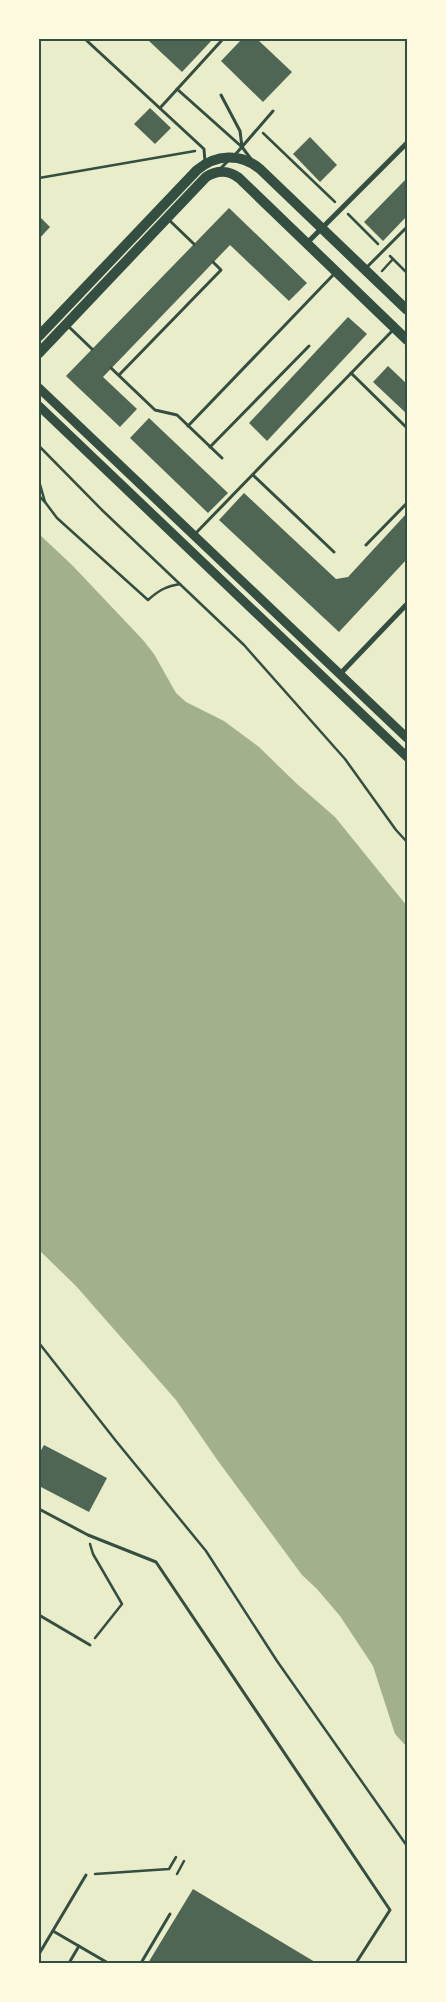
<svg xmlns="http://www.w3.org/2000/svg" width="446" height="2002" font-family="'PT Sans',sans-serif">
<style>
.water{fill:#a3b18a}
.building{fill:#4f6655}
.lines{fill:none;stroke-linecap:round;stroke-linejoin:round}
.path{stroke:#344e41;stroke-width:2.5}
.service{stroke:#344e41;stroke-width:3}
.minor{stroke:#344e41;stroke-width:5}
.secondary{stroke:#344e41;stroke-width:9}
.primary{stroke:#344e41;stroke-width:10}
.neatline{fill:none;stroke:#344e41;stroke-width:2}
</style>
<rect width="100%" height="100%" fill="#e9edc9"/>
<path class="water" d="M39 534 72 565 143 640 154 654 176 693 186 702 224 721 259 747 296 783 335 817 407 906V1747L395 1734 373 1666 340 1616 317 1589 302 1575 218 1461 176 1400 76 1286 39 1250Z"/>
<g class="building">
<path d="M151 39H213L182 72 149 41Z"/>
<path d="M242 39H257L292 72 263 102 221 61Z"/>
<path d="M150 108 171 128 155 144 134 124Z"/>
<path d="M310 137 337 165 320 182 293 154Z"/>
<path d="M407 178V216L383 241 364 222Z"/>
<path d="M229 208 307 283 289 301 230 245 103 377 137 409 120 427 66 376Z"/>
<path d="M39 216 50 227 39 239Z"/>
<path d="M348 317 367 334 267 441 249 423Z"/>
<path d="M388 366 407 384V414L373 382Z"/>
<path d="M149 418 228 493 208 513 130 438Z"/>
<path d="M244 493 336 579 348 577 407 513V559L339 632 219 520Z"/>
<path d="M44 1445 107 1478 89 1512 39 1486V1454Z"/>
<path d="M193 1889 315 1962 314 1963H148Z"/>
</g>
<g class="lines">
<g class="path">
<path d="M263 133 335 202"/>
<path d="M39 178 195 151"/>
<path d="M348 214 378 244"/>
<path d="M390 256 407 273"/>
<path d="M382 271 393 259"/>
<path d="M39 446 103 511 244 645 345 759 396 830 407 842"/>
<path d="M39 481 45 502 57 518 148 600C159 590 167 586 180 584"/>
<path d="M39 496 45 502"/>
<path d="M39 1343 116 1441 206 1551 277 1661 407 1846"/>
<path d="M90 1544 93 1554 122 1604 95 1638"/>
<path d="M95 1874 169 1869 176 1857"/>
<path d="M177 1874 184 1861"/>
</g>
<g class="service">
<path d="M85 39 204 149 205 162"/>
<path d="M177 89 242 147 251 159"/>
<path d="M221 95 240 131 242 147"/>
<path d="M160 108 223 39"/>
<path d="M234 156 273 111"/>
<path d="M219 170 229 160"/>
<path d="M169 220 194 244"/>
<path d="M365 269 407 227"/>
<path d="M68 326 92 349"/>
<path d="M111 368 155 410 177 415 222 458"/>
<path d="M351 373 407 428"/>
<path d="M119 375 221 270 213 262"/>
<path d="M188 426 335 273"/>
<path d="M210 447 309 346"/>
<path d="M253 475 334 552"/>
<path d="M194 535 393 330"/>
<path d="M366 545 407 503"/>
<path d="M39 1509 88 1535 156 1562 390 1910 356 1963"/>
<path d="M39 1615 90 1645"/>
<path d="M53 1931 108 1963"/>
<path d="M39 1954 86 1875"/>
<path d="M69 1963 79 1946"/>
<path d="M141 1963 170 1914"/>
</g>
<g class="minor">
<path d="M307 243 407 143"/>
<path d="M340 674 407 604"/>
</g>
<g class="secondary">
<path d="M39 388 407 738"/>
<path d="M39 406 407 757"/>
</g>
<g class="primary">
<path d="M39 336 197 170C216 154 241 153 260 169L407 310"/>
<path d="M39 353 206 177C217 170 229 170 239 178L407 340"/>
</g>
</g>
<rect width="446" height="2002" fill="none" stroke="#fefae0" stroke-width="80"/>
<rect x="40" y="40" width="366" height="1922" class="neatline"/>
</svg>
